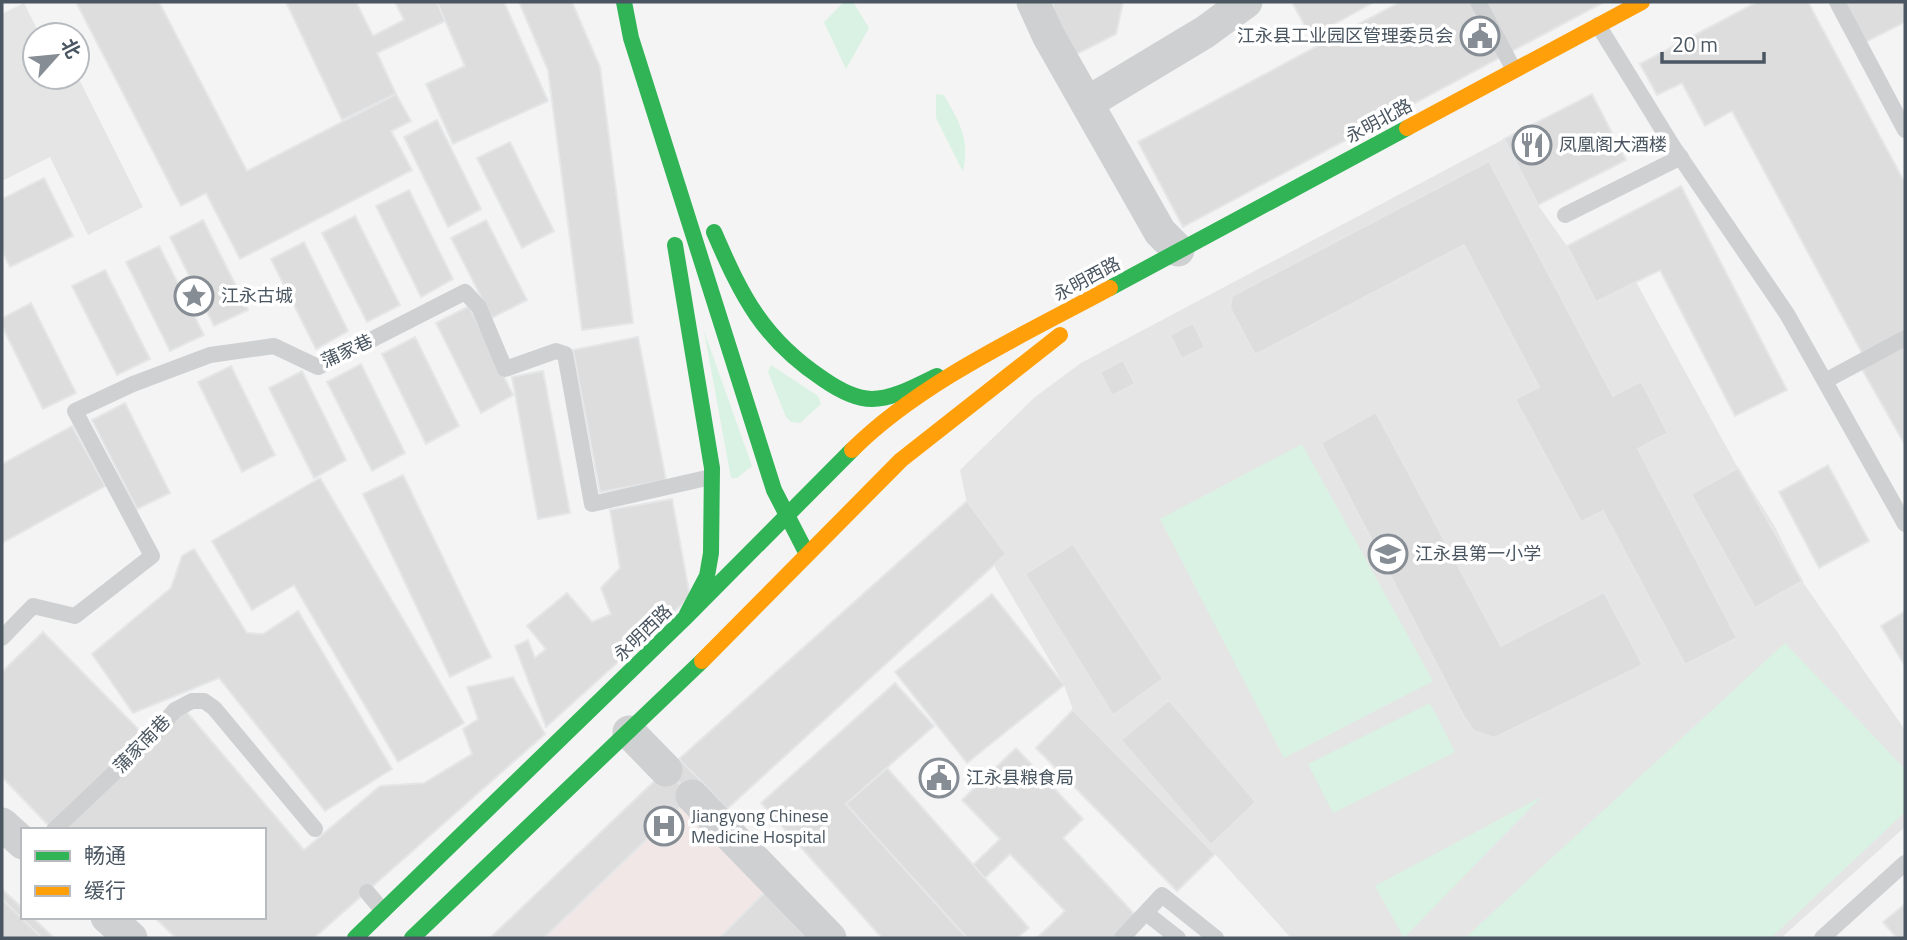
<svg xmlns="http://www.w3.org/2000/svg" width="1907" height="940" font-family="'Titillium Web','Noto Sans SC',sans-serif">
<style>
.education{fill:#e6e5e6}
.medical{fill:#f1e7e6}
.green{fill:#d9f2e3}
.building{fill:#ddddde;stroke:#e5e6e7;stroke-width:2}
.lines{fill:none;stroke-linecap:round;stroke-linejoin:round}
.lane{stroke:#ced0d2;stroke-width:16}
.street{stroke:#ced0d2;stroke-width:33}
.fast{stroke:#30b455;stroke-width:16}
.slow{stroke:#ff9f0a;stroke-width:16}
.labels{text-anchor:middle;stroke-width:7;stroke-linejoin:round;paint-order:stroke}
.poi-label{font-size:18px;fill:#4a5661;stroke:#fff;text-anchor:start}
.street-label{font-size:18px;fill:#4a5661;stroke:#fff}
</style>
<rect width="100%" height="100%" fill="#f4f4f4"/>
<g class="education">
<path d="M24 3 40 35H35V77L77 75 143 207 88 235 50 157 2 181V14Z"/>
<path d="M1504 139 1538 205 1567 246 1596 302 1636 282 1738 468 1774 525 1802 581 1905 730V827L1781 938H1291L1215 854 1073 710 1064 685 972 528 960 470 1035 397 1081 363Z"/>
</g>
<path class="medical" d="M666 770 775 882 718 938H490Z"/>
<g class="green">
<path d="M844 2H853L869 28 846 69 824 22Z"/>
<path d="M936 94 944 95C960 124 970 138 963 172L936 118Z"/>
<path d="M704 331 752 466 737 478H731Z"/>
<path d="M771 365 818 396 821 404 800 423 791 422 786 417 768 372Z"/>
<path d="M1302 444 1433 681 1284 758 1160 519Z"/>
<path d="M1785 643 1905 769V812L1771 938H1465Z"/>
<path d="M1430 703 1455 752 1333 813 1308 764Z"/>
<path d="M1541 797 1404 938 1375 886Z"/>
</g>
<g class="building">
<path d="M76 2H159L247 171 396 94 411 121 391 131 412 170 240 259 206 193 181 206Z"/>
<path d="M286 2H356L373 36 404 20 395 2H437L445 21 377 53 396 94 342 120Z"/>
<path d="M437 2H504L548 101 453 144 426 84 465 66Z"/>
<path d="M519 2H572L600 67 633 323 582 330 548 70Z"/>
<path d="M1053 2H1123L1116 34 1069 58 1052 21Z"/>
<path d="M1292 2H1374L1311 37Z"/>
<path d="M1400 2H1604L1183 227 1138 142Z"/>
<path d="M1757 2H1808L1905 183V330L1862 353 1732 111 1705 126 1682 83 1657 95 1640 64Z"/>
<path d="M1837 2H1905V22L1860 45Z"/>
<path d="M1592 94 1626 160 1538 205 1504 139Z"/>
<path d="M437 120 481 209 448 227 404 137Z"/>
<path d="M510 142 554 231 522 248 477 158Z"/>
<path d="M1489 161 1613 396 1641 381 1668 433 1638 449 1737 638 1685 665 1603 511 1581 522 1515 399 1539 387 1464 245 1255 355 1230 308 1232 296Z"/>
<path d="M44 178 73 236 10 267 2 251V199Z"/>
<path d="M1681 186 1787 390 1735 416 1660 270 1596 302 1567 246Z"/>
<path d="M409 190 453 279 421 297 376 206Z"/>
<path d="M355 216 400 305 367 322 322 233Z"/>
<path d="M203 220 248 310 214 326 170 237Z"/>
<path d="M486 220 527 300 492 318 451 238Z"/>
<path d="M304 242 348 331 316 349 271 259Z"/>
<path d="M159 246 204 335 170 351 126 262Z"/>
<path d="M105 270 150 359 117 375 72 286Z"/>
<path d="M31 303 76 393 43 409 2 326V318Z"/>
<path d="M469 306 513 395 481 413 436 323Z"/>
<path d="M1193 323 1205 347 1182 359 1170 335Z"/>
<path d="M415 337 459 426 426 444 382 354Z"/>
<path d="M638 337 666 480 600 492 573 350Z"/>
<path d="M1905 344V445L1862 369Z"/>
<path d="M1123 360 1135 384 1112 396 1100 372Z"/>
<path d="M361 364 405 453 372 471 327 382Z"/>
<path d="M231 366 275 455 242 472 198 382Z"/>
<path d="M302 371 346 460 314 478 269 388Z"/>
<path d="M543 371 570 513 538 519 512 377Z"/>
<path d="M125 403 170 493 137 509 92 420Z"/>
<path d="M1376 412 1501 646 1604 592 1643 665 1494 738 1474 731 1464 717 1321 443Z"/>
<path d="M72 426 105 486 2 543V464Z"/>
<path d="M1828 465 1869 541 1819 568 1779 492Z"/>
<path d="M1738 468 1802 581 1755 608 1691 494Z"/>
<path d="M403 475 491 657 450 677 363 494Z"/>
<path d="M320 478 464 723 398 762 294 585 252 610 212 541Z"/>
<path d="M672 499 690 597 546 727 515 646 528 640 535 658 546 649 527 626 567 593 592 622 611 614 601 588 620 568 610 510Z"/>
<path d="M967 501 1006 554 727 809 679 759Z"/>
<path d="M1073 544 1163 679 1113 715 1025 574Z"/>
<path d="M194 549 247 633 263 634 298 611 392 769 325 811 219 678 133 713 92 654 171 588 182 556Z"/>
<path d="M992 594 1064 685 967 763 895 672Z"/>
<path d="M1905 611V666L1881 626Z"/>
<path d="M43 632 145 736 51 828 2 777V672Z"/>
<path d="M513 677 545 734 314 938H176L154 917H264V830H63L185 710 304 850 380 786 424 783 472 754 463 729 478 719 467 687Z"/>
<path d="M895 683 934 726 846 804 967 938H882L761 803Z"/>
<path d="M1169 700 1256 802 1211 845 1121 740Z"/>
<path d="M1073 710 1215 854 1177 891 1036 748Z"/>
<path d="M1016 748 1083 819 1063 838 1139 919 1119 938H1037L1065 911 1010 854 985 878 973 865 1000 839 962 800Z"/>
<path d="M679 759 705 785 692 796 666 770Z"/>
<path d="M887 768 1029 928 1017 938H967L846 804Z"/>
<path d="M666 770 692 796 544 938H490Z"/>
<path d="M775 882 828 938H721L720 937Z"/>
<path d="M2 889 23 909V917H32L54 938H2Z"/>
<path d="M2 899 42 938H2Z"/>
<path d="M1905 904V938H1897L1883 922Z"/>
</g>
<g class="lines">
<g class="lane">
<path d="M1478 2 1514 70"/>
<path d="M1837 2 1905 130"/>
<path d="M1598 25 1672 145 1787 314 1905 524"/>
<path d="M1565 215 1681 157"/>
<path d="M1825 381 1905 338"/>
<path d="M2 638 33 606 75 616 152 556 75 411 133 384 210 355 274 346 318 367 465 292 479 307 505 369 556 351 565 354 592 504 711 477"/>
<path d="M54 830 152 737 175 710 192 701H204L214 708 315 829"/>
<path d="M367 892 383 911"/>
<path d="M1146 913 1178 938"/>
<path d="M1122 938 1162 895 1216 938"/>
<path d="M1822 938 1905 863"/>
</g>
<g class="street">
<path d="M1033 2 1048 35 1160 232 1178 250"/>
<path d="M1087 103 1205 32 1246 2"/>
<path d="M629 732 666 770"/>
<path d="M692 796 830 938"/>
<path d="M2 824 23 843"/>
<path d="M107 917 131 938"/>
</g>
<g class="fast">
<path d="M624 2 631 38 774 490 807 554"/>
<path d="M714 232C742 297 763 339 823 379 836 388 856 399 872 399 894 399 917 385 937 376"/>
<path d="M675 245 712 468 711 553 707 576 687 614"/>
<path d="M1110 288 1407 128"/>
<path d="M355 938 685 618 852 450"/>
<path d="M412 938 702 661"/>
</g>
<g class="slow">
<path d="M1407 128 1642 2"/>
<path d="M852 450C920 382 1025 334 1110 288"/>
<path d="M702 661 901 460 1060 335"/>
</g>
</g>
<defs>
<symbol id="civic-ring" viewBox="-11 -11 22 22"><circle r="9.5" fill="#fff" stroke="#868d94" stroke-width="1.5"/><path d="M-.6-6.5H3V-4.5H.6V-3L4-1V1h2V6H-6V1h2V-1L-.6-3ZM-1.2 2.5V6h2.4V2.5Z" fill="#868d94"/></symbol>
<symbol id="restaurant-ring" viewBox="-11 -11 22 22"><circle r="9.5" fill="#fff" stroke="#868d94" stroke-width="1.5"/><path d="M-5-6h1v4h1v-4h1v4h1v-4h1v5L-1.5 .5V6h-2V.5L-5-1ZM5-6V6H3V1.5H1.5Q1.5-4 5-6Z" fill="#868d94"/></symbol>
<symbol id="sight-ring" viewBox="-11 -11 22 22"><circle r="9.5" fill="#fff" stroke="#868d94" stroke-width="1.5"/><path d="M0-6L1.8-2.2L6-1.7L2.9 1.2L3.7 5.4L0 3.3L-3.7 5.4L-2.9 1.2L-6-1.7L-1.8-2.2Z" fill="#868d94"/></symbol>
<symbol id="school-ring" viewBox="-11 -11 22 22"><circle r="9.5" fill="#fff" stroke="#868d94" stroke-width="1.5"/><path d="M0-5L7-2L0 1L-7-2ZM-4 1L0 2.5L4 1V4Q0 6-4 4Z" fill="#868d94"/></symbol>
<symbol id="hospital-ring" viewBox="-11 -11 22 22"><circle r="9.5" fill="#fff" stroke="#868d94" stroke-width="1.5"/><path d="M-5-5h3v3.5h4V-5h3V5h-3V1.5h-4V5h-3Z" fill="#868d94"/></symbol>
</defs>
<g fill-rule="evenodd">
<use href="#civic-ring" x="1458" y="14" width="44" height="44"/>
<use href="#restaurant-ring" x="1510" y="123" width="44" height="44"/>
<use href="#sight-ring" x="172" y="274" width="44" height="44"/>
<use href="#school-ring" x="1366" y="532" width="44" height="44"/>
<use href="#civic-ring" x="917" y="756" width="44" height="44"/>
<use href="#hospital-ring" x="642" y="804" width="44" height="44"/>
</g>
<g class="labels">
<g class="poi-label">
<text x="1453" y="42" text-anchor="end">江永县工业园区管理委员会</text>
<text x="1559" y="151">凤凰阁大酒楼</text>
<text x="221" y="302">江永古城</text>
<text x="1415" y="560">江永县第一小学</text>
<text x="966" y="784">江永县粮食局</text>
<text x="691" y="822">Jiangyong Chinese<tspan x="691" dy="21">Medicine Hospital</tspan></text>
</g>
<g class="street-label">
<text transform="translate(1379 121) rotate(-28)" y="6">永明北路</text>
<text transform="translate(1087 279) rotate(-28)" y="6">永明西路</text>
<text transform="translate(347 351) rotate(-25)" y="6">蒲家巷</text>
<text transform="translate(643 633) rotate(-44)" y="6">永明西路</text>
<text transform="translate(142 744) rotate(-46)" y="6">蒲家南巷</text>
</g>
</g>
<rect width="1907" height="940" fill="none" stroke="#4a5661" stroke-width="7"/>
<rect x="21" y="828" width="245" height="91" fill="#ffffff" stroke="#b7bbc0" stroke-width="2"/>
<rect x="35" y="851" width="35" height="10" fill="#30b455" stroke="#b7bbc0" stroke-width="2"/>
<text x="84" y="863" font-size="21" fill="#4a5661">畅通</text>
<rect x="35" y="886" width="35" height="10" fill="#ff9f0a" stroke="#b7bbc0" stroke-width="2"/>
<text x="84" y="898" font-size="21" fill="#4a5661">缓行</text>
<g transform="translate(56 56) rotate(63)"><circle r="33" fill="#ffffff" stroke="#b7bbc0" stroke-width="2"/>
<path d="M0-5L12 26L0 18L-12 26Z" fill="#868d94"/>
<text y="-10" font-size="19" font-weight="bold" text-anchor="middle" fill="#4a5661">北</text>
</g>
<path d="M1662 52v10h102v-10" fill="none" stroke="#4a5661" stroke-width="3.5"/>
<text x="1672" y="52" font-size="21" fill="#4a5661" stroke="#ffffff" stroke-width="5" paint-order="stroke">20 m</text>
</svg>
